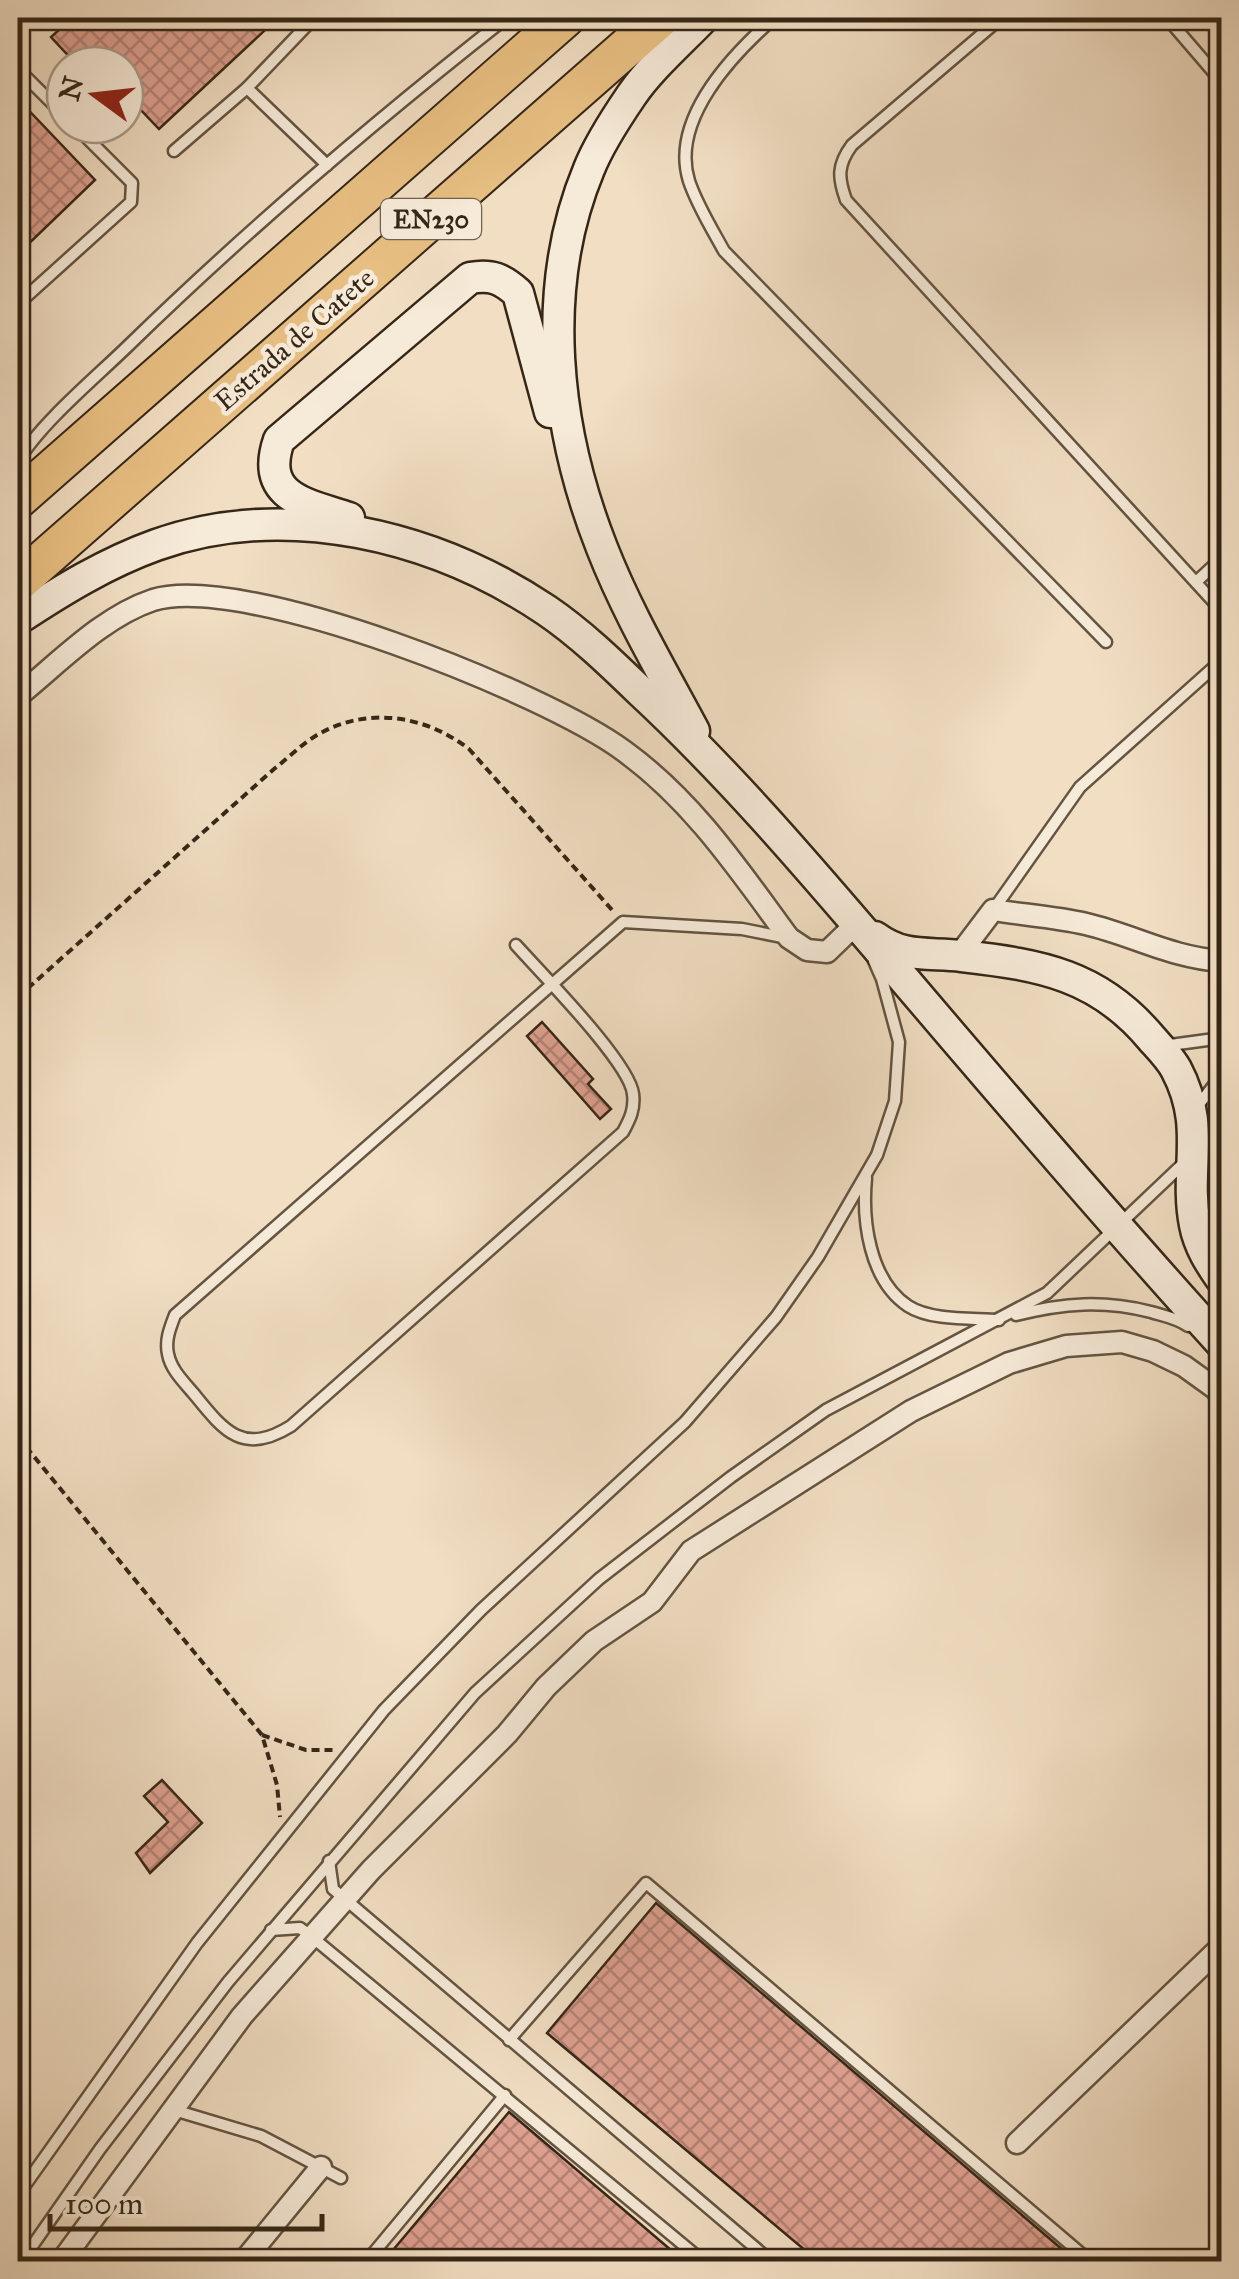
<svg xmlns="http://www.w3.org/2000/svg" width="1239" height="2279" font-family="'IM FELL Great Primer',serif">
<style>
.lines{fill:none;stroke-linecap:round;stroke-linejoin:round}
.stream{stroke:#728076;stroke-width:5}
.building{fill:url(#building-cross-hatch);stroke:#352616;stroke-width:2.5}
.lane-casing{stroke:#645441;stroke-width:15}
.street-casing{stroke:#645441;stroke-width:25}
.secondary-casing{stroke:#352616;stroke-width:35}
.highway-casing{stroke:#352616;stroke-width:42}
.path{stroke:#352616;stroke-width:4;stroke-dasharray:8 5;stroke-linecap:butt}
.lane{stroke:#f6ead8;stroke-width:10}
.street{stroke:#f6ead8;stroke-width:20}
.secondary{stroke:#f6ead8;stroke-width:30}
.highway{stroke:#e8bf82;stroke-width:38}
.labels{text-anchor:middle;stroke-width:9;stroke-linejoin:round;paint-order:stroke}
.shield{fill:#f6ead8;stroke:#6f6150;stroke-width:2.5}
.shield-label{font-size:25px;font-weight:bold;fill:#352616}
.street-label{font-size:28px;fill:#352616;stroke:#f6ead8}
</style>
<defs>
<pattern id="building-cross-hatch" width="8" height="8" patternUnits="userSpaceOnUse" patternTransform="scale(2.5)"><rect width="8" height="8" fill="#dea090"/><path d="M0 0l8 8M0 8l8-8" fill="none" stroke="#b58275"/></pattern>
</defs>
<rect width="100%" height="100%" fill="#f1dec3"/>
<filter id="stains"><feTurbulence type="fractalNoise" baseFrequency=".002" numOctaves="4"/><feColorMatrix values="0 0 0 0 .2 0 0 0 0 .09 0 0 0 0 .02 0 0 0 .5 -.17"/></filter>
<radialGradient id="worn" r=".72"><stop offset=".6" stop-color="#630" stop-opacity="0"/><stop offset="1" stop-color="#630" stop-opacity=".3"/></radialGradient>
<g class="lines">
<path class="stream" d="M451 18 452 19"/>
</g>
<g class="building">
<path d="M72 18H278L159 129 137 106 125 118V65H77L51 37Z"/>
<path d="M18 99 95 180 18 254Z"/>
<path d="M542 1022 593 1079 588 1084 611 1109 600 1119 527 1036Z"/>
<path d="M162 1780 202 1823 150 1873 136 1853 168 1822 144 1796Z"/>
<path d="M656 1903 1077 2262H819L547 2033Z"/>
<path d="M509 2112 685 2262H383Z"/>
</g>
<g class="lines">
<defs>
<g id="lane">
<path d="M774 18C732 55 670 120 689 181 697 205 712 229 724 251L1106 642"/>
<path d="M1001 18 852 145C837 165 838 178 846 200L1222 611"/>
<path d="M1167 18 1222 82"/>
<path d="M18 69 65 116"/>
<path d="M247 88 327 165"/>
<path d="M174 151 247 88 314 18"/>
<path d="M18 304 131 202 132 183 74 125"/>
<path d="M18 461C42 422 94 379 128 346 247 230 375 121 506 18"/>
<path d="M1196 582 1222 558"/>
<path d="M994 909 1080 787 1222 660"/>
<path d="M516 945C541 973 630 1063 633 1094 635 1109 630 1119 623 1132L291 1426C243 1456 224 1431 194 1394 184 1382 171 1370 168 1354 165 1340 170 1328 175 1315L623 922 742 929 787 938"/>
<path d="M1163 1046 1222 1038"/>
<path d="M1196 1108 1222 1075"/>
<path d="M866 1178C862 1220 869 1280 908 1306 931 1321 973 1318 999 1320"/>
<path d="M1016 1315C1064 1303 1103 1300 1151 1312 1164 1316 1177 1318 1188 1326"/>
<path d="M329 1861 333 1889 345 1899 772 2262"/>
<path d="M271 1930 300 1928 312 1937 704 2262"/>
<path d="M509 2040 646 1883 1091 2262"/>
<path d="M174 2110 261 2136 341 2178"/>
<path d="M18 2195 197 1943 384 1710 481 1610 685 1422 776 1317 818 1257 877 1155 895 1101 899 1042 882 979 874 961"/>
<path d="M21 2262 100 2149 228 1982 475 1693 599 1579 731 1477 826 1410 1047 1293 1184 1163"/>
<path d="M366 2262 505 2095"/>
</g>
<g id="street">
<path d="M18 696C59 663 102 617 153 600 245 572 546 693 624 751 693 801 739 870 789 938L807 950 827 952 856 924"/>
<path d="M959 955 993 910C1024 915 1056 917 1086 924 1133 935 1172 958 1222 961"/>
<path d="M1017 2143 1222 1946"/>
<path d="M61 2262 242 2016 371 1870 507 1734 546 1687 594 1641 652 1602 691 1551 911 1411 1009 1363 1066 1346 1122 1342 1153 1351 1184 1366 1216 1389 1222 1398"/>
<path d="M243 2262 321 2167"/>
</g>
<g id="secondary">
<path d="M349 518C307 504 259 498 279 440L470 278C492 274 502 279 518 293L550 412"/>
<path d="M18 619C62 590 106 563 156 545 286 499 434 535 546 610 580 633 611 663 641 692 727 772 804 862 881 952 993 1084 1106 1216 1222 1344"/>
<path d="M694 731C662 671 627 612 602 548 555 429 539 289 589 169 599 144 616 118 631 96 650 68 679 43 703 18"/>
<path d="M875 937C905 959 928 952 962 956 1041 965 1099 975 1152 1039 1160 1048 1170 1058 1176 1069 1207 1127 1184 1168 1195 1225 1199 1246 1210 1263 1222 1280"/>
</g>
<g id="highway">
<path d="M18 499 565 18"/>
<path d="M18 582 660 18"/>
</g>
</defs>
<use href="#lane" class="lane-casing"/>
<use href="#street" class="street-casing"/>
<use href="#secondary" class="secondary-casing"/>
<use href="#highway" class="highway-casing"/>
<g class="path">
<path d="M18 997 274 769C288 758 302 744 317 735 367 706 425 715 469 749L613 911"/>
<path d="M18 1437 262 1735 277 1785 280 1817"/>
<path d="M262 1735 306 1750H334"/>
</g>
<use href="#lane" class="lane"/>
<use href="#street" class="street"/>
<use href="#secondary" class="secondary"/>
<use href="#highway" class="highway"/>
</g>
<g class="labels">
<rect class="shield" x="381" y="199" width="100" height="40" rx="8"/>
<g class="shield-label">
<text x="431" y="228">EN230</text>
</g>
<g class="street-label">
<text transform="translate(294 339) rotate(-41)" y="10">Estrada de Catete</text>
</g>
</g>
<rect width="1239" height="2279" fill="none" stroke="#f1dec3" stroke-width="60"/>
<rect x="20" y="20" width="1199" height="2239" fill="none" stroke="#352616" stroke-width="5"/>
<rect x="30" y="30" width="1179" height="2219" fill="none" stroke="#352616" stroke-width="2.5"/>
<g transform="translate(95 95) rotate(285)"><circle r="48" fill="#f6ead8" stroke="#a99c8a" stroke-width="2.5"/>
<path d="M0-8L18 38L0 25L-18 38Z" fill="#8f2418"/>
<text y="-15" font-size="28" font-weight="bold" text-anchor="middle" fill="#352616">N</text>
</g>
<path d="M50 2214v15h272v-15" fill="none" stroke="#352616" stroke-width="5"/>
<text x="65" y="2214" font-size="30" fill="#352616" stroke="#f6ead8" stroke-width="8" paint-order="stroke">100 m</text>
<rect width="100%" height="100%" filter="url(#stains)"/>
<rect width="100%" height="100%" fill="url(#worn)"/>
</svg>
